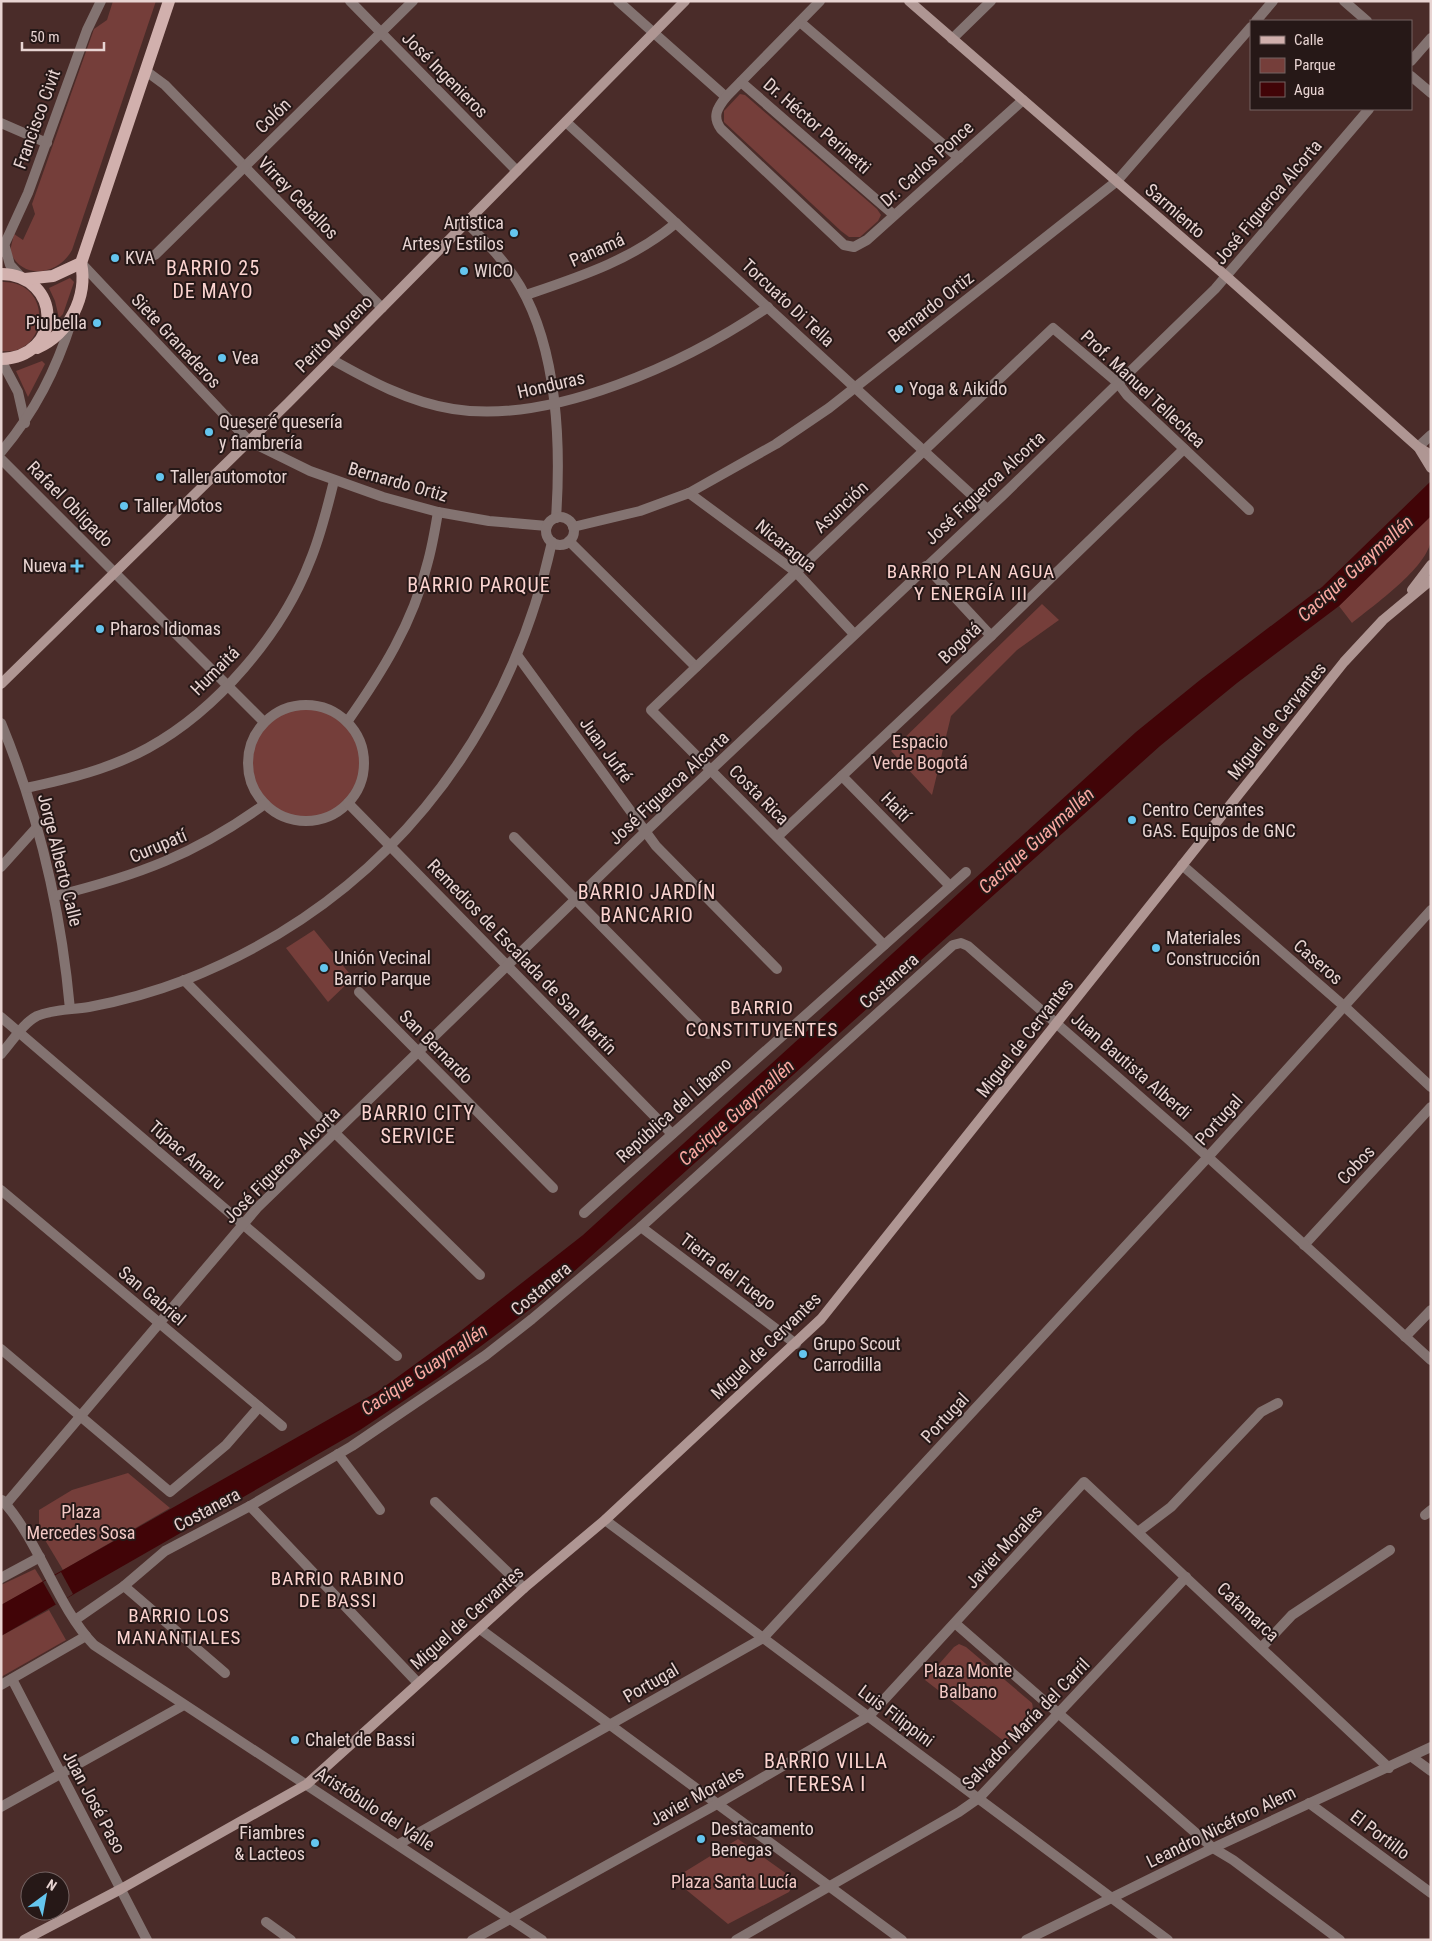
<svg xmlns="http://www.w3.org/2000/svg" width="1432" height="1941" font-family="'Roboto Condensed',sans-serif">
<style>
.green{fill:#753e3a}
.water{fill:#410407}
.pier{fill:#4a2c29}
.lines{fill:none;stroke-linecap:round;stroke-linejoin:round}
.minor{stroke:#837371;stroke-width:10}
.tertiary{stroke:#837371;stroke-width:10}
.secondary{stroke:#af9693;stroke-width:10}
.primary{stroke:#d1b0ad;stroke-width:12}
.poi-dot{fill:#64c5ee;stroke:#261817;stroke-width:2}
.labels{text-anchor:middle;stroke-width:4;stroke-linejoin:round;paint-order:stroke}
.street-label{font-size:18px;fill:#e8d4d2;stroke:#261817}
.poi-label{font-size:18px;fill:#e8d4d2;stroke:#261817;text-anchor:start}
.park-label{font-size:18px;fill:#f2c8c4;stroke:#261817}
.water-label{font-size:19px;font-style:italic;fill:#fba9a2;stroke:#261817}
.neighbourhood-label{font-size:19px;letter-spacing:1px;fill:#fcd4d0;stroke:#261817}
.quarter-label{font-size:20px;letter-spacing:1px;fill:#fcd4d0;stroke:#261817}
</style>
<rect width="100%" height="100%" fill="#4a2c29"/>
<g class="green">
<path d="M113 1H156L72 250C59 275 21 281 10 251L14 234 23 240 35 214 32 204 94 29 107 20Z"/>
<path d="M740 94 745 95 877 209 881 215 878 221 860 237H849L841 231 724 122V111Z"/>
<path d="M70 278 74 282 63 314 59 318 55 301 49 288Z"/>
<path d="M1 282C54 279 50 357 1 351Z"/>
<path d="M42 361 45 364 28 397 16 371Z"/>
<path d="M1431 516C1431 524 1432 532 1431 540 1427 568 1374 605 1352 623L1339 606Z"/>
<path d="M1042 604 1059 620 1017 650 951 716 932 795 891 751Z"/>
<circle cx="306" cy="763" r="58"/>
<path d="M314 930 353 978 328 1002 286 948Z"/>
<path d="M128 1473 170 1508 63 1570 39 1530V1510L72 1490Z"/>
<path d="M35 1569 43 1582 1 1605V1585Z"/>
<path d="M49 1610 66 1640 1 1677V1636Z"/>
<path d="M959 1644 966 1647 1032 1703C1037 1718 1015 1732 1005 1742L925 1680 954 1647Z"/>
<path d="M738 1839 787 1874 794 1884 789 1892 728 1924 673 1879Z"/>
</g>
<path class="water" d="M1431 481V516L1339 606 1237 683 1160 746 541 1301 441 1376 360 1430 1 1636V1605L377 1392 458 1333 583 1235 1136 732 1200 680 1322 587Z"/>
<path class="pier" d="M61 1572 73 1594 56 1605 43 1582Z"/>
<g class="lines">
<g class="minor">
<path d="M350 1 517 171"/>
<path d="M618 1 726 97"/>
<path d="M820 1 726 97C717 108 712 117 721 129L844 245 854 247 867 240 1023 100"/>
<path d="M1344 1 1367 21"/>
<path d="M1256 21 1273 1"/>
<path d="M800 22 959 158"/>
<path d="M952 39 991 1"/>
<path d="M146 71 165 85 382 308"/>
<path d="M1411 76 1431 93"/>
<path d="M741 82 894 215"/>
<path d="M566 122 987 509"/>
<path d="M1 123 47 143"/>
<path d="M466 222C486 242 506 262 520 286 558 351 561 446 556 518"/>
<path d="M155 255 413 1"/>
<path d="M81 263 249 441 310 471 383 497 438 512 489 521 547 526"/>
<path d="M526 295C579 277 632 260 676 223"/>
<path d="M331 359C370 381 409 402 453 409 553 425 687 362 768 307"/>
<path d="M1 360 18 392 25 423"/>
<path d="M1418 447 1431 435"/>
<path d="M1 452C35 412 56 370 72 320"/>
<path d="M1 459 264 722"/>
<path d="M689 493 796 572 854 634"/>
<circle cx="560" cy="531" r="14"/>
<path d="M573 527 640 511 689 493 776 444 829 408 1117 181 1251 27"/>
<path d="M569 541 696 667"/>
<path d="M926 566 991 636"/>
<path d="M517 655 656 846 777 969"/>
<circle cx="306" cy="763" r="58"/>
<path d="M347 722C381 674 413 623 427 565 432 548 435 530 438 512"/>
<path d="M1 723C39 815 61 910 70 1009"/>
<path d="M842 776 950 886"/>
<path d="M26 788C68 779 110 769 148 748 217 710 282 634 310 561 321 535 327 508 334 481"/>
<path d="M348 803 672 1134"/>
<path d="M778 836 991 636 1184 449"/>
<path d="M514 837 708 1034"/>
<path d="M1182 865 1345 1007 1431 1087"/>
<path d="M1 867 37 827"/>
<path d="M55 896C139 875 194 855 265 804"/>
<path d="M884 945 651 710 1053 328 1118 383 1127 395 1249 510"/>
<path d="M184 980 336 1134 480 1275"/>
<path d="M359 992 553 1188"/>
<path d="M1 1017 397 1356"/>
<path d="M1 1054C12 1042 23 1023 37 1016 53 1009 72 1010 89 1007 121 1001 154 992 185 980 380 903 507 744 552 542"/>
<path d="M1 1190 282 1426"/>
<path d="M584 1213 966 872"/>
<path d="M641 1227 796 1344"/>
<path d="M1304 1245 1431 1107"/>
<path d="M1405 1337 1431 1310"/>
<path d="M1 1349 170 1492 226 1445 259 1407"/>
<path d="M338 1454 380 1510"/>
<path d="M435 1502 524 1588"/>
<path d="M250 1506 418 1683"/>
<path d="M1425 1515 1431 1510"/>
<path d="M605 1520 1168 1940"/>
<path d="M1138 1532 1171 1507 1261 1412 1278 1403"/>
<path d="M1 1578 40 1557"/>
<path d="M124 1586 225 1673"/>
<path d="M75 1620 124 1586 165 1551 250 1506 352 1446 486 1355 532 1319 641 1227 953 945 961 943 968 946 1187 1138 1431 1360"/>
<path d="M956 1624 1213 1848 1233 1860 1340 1940"/>
<path d="M480 1629 902 1940"/>
<path d="M1262 1647 1292 1615 1390 1550"/>
<path d="M12 1679 147 1940"/>
<path d="M1 1685 86 1636"/>
<path d="M1412 1757 1431 1771"/>
<path d="M1309 1803 1431 1893"/>
<path d="M1 1807 184 1705"/>
<path d="M399 1844 763 1638 1208 1157 1431 910"/>
<path d="M266 1922 291 1940"/>
<path d="M472 1940 719 1803 869 1716 1084 1482 1389 1768"/>
<path d="M736 1940 959 1812 979 1798 1186 1577"/>
</g>
<g class="tertiary">
<path d="M1411 61 1431 38"/>
<path d="M5 247 10 265 21 277"/>
<path d="M1 252 28 193 87 30 101 1"/>
<path d="M2 1500C39 1540 57 1607 94 1645L542 1940"/>
<path d="M6 1504 257 1208 645 832 1003 495 1215 289 1369 109"/>
<path d="M1026 1940 1213 1848 1431 1747"/>
</g>
<g class="secondary">
<path d="M909 1 1226 276 1418 447 1431 455"/>
<path d="M1420 450 1431 468"/>
<path d="M1412 590 1431 565"/>
<path d="M1 684 288 403 685 1"/>
<path d="M24 1940 121 1889 307 1784 524 1588 605 1520 821 1319 1344 662 1383 620 1431 580"/>
</g>
<g class="primary">
<path d="M1 274C62 275 64 357 1 359"/>
<path d="M25 279 53 276 81 263 169 1"/>
<path d="M37 348C69 334 88 297 81 263"/>
</g>
</g>
<g class="poi-dot">
<circle cx="514" cy="233" r="5"/>
<circle cx="115" cy="258" r="5"/>
<circle cx="464" cy="271" r="5"/>
<circle cx="97" cy="323" r="5"/>
<circle cx="222" cy="358" r="5"/>
<circle cx="899" cy="389" r="5"/>
<circle cx="209" cy="432" r="5"/>
<circle cx="160" cy="477" r="5"/>
<circle cx="124" cy="506" r="5"/>
<path d="M74.5 558.5h5v5h5v5h-5v5h-5v-5h-5v-5h5z"/>
<circle cx="100" cy="629" r="5"/>
<circle cx="1132" cy="820" r="5"/>
<circle cx="1156" cy="948" r="5"/>
<circle cx="324" cy="968" r="5"/>
<circle cx="803" cy="1354" r="5"/>
<circle cx="295" cy="1740" r="5"/>
<circle cx="701" cy="1839" r="5"/>
<circle cx="315" cy="1843" r="5"/>
</g>
<g class="labels">
<g class="street-label">
<text transform="translate(445 75) rotate(45)" y="6">José Ingenieros</text>
<text transform="translate(273 116) rotate(-44)" y="6">Colón</text>
<text transform="translate(37 119) rotate(-70)" y="6">Francisco Civit</text>
<text transform="translate(817 126) rotate(41)" y="6">Dr. Héctor Perinetti</text>
<text transform="translate(927 164) rotate(-42)" y="6">Dr. Carlos Ponce</text>
<text transform="translate(298 198) rotate(46)" y="6">Virrey Ceballos</text>
<text transform="translate(1268 202) rotate(-50)" y="6">José Figueroa Alcorta</text>
<text transform="translate(1175 211) rotate(41)" y="6">Sarmiento</text>
<text transform="translate(597 250) rotate(-24)" y="6">Panamá</text>
<text transform="translate(788 303) rotate(43)" y="6">Torcuato Di Tella</text>
<text transform="translate(931 307) rotate(-38)" y="6">Bernardo Ortiz</text>
<text transform="translate(334 334) rotate(-45)" y="6">Perito Moreno</text>
<text transform="translate(176 341) rotate(47)" y="6">Siete Granaderos</text>
<text transform="translate(551 385) rotate(-13)" y="6">Honduras</text>
<text transform="translate(1143 389) rotate(43)" y="6">Prof. Manuel Tellechea</text>
<text transform="translate(398 482) rotate(16)" y="6">Bernardo Ortiz</text>
<text transform="translate(985 488) rotate(-43)" y="6">José Figueroa Alcorta</text>
<text transform="translate(70 504) rotate(45)" y="6">Rafael Obligado</text>
<text transform="translate(841 507) rotate(-43)" y="6">Asunción</text>
<text transform="translate(786 546) rotate(39)" y="6">Nicaragua</text>
<text transform="translate(960 643) rotate(-43)" y="6">Bogotá</text>
<text transform="translate(215 671) rotate(-45)" y="6">Humaitá</text>
<text transform="translate(1277 721) rotate(-51)" y="6">Miguel de Cervantes</text>
<text transform="translate(606 750) rotate(54)" y="6">Juan Jufré</text>
<text transform="translate(669 788) rotate(-43)" y="6">José Figueroa Alcorta</text>
<text transform="translate(759 795) rotate(45)" y="6">Costa Rica</text>
<text transform="translate(896 807) rotate(45)" y="6">Haití</text>
<text transform="translate(158 846) rotate(-23)" y="6">Curupatí</text>
<text transform="translate(60 860) rotate(76)" y="6">Jorge Alberto Calle</text>
<text transform="translate(522 957) rotate(46)" y="6">Remedios de Escalada de San Martín</text>
<text transform="translate(1318 962) rotate(41)" y="6">Caseros</text>
<text transform="translate(889 981) rotate(-42)" y="6">Costanera</text>
<text transform="translate(1025 1038) rotate(-52)" y="6">Miguel de Cervantes</text>
<text transform="translate(436 1047) rotate(45)" y="6">San Bernardo</text>
<text transform="translate(1131 1066) rotate(41)" y="6">Juan Bautista Alberdi</text>
<text transform="translate(674 1110) rotate(-42)" y="6">República del Líbano</text>
<text transform="translate(1219 1120) rotate(-48)" y="6">Portugal</text>
<text transform="translate(187 1155) rotate(41)" y="6">Túpac Amaru</text>
<text transform="translate(282 1165) rotate(-45)" y="6">José Figueroa Alcorta</text>
<text transform="translate(1356 1165) rotate(-47)" y="6">Cobos</text>
<text transform="translate(728 1272) rotate(37)" y="6">Tierra del Fuego</text>
<text transform="translate(541 1289) rotate(-40)" y="6">Costanera</text>
<text transform="translate(152 1296) rotate(40)" y="6">San Gabriel</text>
<text transform="translate(766 1346) rotate(-44)" y="6">Miguel de Cervantes</text>
<text transform="translate(945 1418) rotate(-47)" y="6">Portugal</text>
<text transform="translate(207 1510) rotate(-28)" y="6">Costanera</text>
<text transform="translate(1004 1547) rotate(-48)" y="6">Javier Morales</text>
<text transform="translate(1248 1612) rotate(43)" y="6">Catamarca</text>
<text transform="translate(467 1618) rotate(-42)" y="6">Miguel de Cervantes</text>
<text transform="translate(651 1683) rotate(-30)" y="6">Portugal</text>
<text transform="translate(896 1716) rotate(37)" y="6">Luis Filippini</text>
<text transform="translate(1026 1724) rotate(-46)" y="6">Salvador María del Carril</text>
<text transform="translate(697 1796) rotate(-29)" y="6">Javier Morales</text>
<text transform="translate(94 1802) rotate(62)" y="6">Juan José Paso</text>
<text transform="translate(375 1809) rotate(33)" y="6">Aristóbulo del Valle</text>
<text transform="translate(1221 1827) rotate(-26)" y="6">Leandro Nicéforo Alem</text>
<text transform="translate(1380 1835) rotate(37)" y="6">El Portillo</text>
</g>
<g class="poi-label">
<text x="504" y="229" text-anchor="end">Artistica<tspan x="504" dy="21">Artes y Estilos</tspan></text>
<text x="125" y="264">KVA</text>
<text x="474" y="277">WICO</text>
<text x="87" y="329" text-anchor="end">Piu bella</text>
<text x="232" y="364">Vea</text>
<text x="909" y="395">Yoga &amp; Aikido</text>
<text x="219" y="428">Queseré quesería<tspan x="219" dy="21">y fiambrería</tspan></text>
<text x="170" y="483">Taller automotor</text>
<text x="134" y="512">Taller Motos</text>
<text x="67" y="572" text-anchor="end">Nueva</text>
<text x="110" y="635">Pharos Idiomas</text>
<text x="1142" y="816">Centro Cervantes<tspan x="1142" dy="21">GAS. Equipos de GNC</tspan></text>
<text x="1166" y="944">Materiales<tspan x="1166" dy="21">Construcción</tspan></text>
<text x="334" y="964">Unión Vecinal<tspan x="334" dy="21">Barrio Parque</tspan></text>
<text x="813" y="1350">Grupo Scout<tspan x="813" dy="21">Carrodilla</tspan></text>
<text x="305" y="1746">Chalet de Bassi</text>
<text x="711" y="1835">Destacamento<tspan x="711" dy="21">Benegas</tspan></text>
<text x="305" y="1839" text-anchor="end">Fiambres<tspan x="305" dy="21">&amp; Lacteos</tspan></text>
</g>
<g class="park-label">
<text x="920" y="748">Espacio<tspan x="920" dy="21">Verde Bogotá</tspan></text>
<text x="81" y="1518">Plaza<tspan x="81" dy="21">Mercedes Sosa</tspan></text>
<text x="968" y="1677">Plaza Monte<tspan x="968" dy="21">Balbano</tspan></text>
<text x="734" y="1888">Plaza Santa Lucía</text>
</g>
<g class="water-label">
<text transform="translate(1355 568) rotate(-42)" y="7">Cacique Guaymallén</text>
<text transform="translate(1036 840) rotate(-42)" y="7">Cacique Guaymallén</text>
<text transform="translate(736 1112) rotate(-42)" y="7">Cacique Guaymallén</text>
<text transform="translate(424 1369) rotate(-34)" y="7">Cacique Guaymallén</text>
</g>
<g class="neighbourhood-label">
<text x="971" y="578">BARRIO PLAN AGUA<tspan x="971" dy="22">Y ENERGÍA III</tspan></text>
<text x="762" y="1014">BARRIO<tspan x="762" dy="22">CONSTITUYENTES</tspan></text>
<text x="338" y="1585">BARRIO RABINO<tspan x="338" dy="22">DE BASSI</tspan></text>
<text x="179" y="1622">BARRIO LOS<tspan x="179" dy="22">MANANTIALES</tspan></text>
</g>
<g class="quarter-label">
<text x="213" y="275">BARRIO 25<tspan x="213" dy="23">DE MAYO</tspan></text>
<text x="479" y="592">BARRIO PARQUE</text>
<text x="647" y="899">BARRIO JARDÍN<tspan x="647" dy="23">BANCARIO</tspan></text>
<text x="418" y="1120">BARRIO CITY<tspan x="418" dy="23">SERVICE</tspan></text>
<text x="826" y="1768">BARRIO VILLA<tspan x="826" dy="23">TERESA I</tspan></text>
</g>
</g>
<rect width="1432" height="1941" fill="none" stroke="#e8d4d2" stroke-width="5"/>
<rect x="1250" y="20" width="162" height="90" fill="#261817" stroke="#746362"/>
<rect x="1260" y="36" width="25" height="8" fill="#d1b0ad" stroke="#746362"/>
<text x="1294" y="45" font-size="15" fill="#e8d4d2">Calle</text>
<rect x="1260" y="58" width="25" height="15" fill="#753e3a" stroke="#746362"/>
<text x="1294" y="70" font-size="15" fill="#e8d4d2">Parque</text>
<rect x="1260" y="82" width="25" height="15" fill="#410407" stroke="#746362"/>
<text x="1294" y="95" font-size="15" fill="#e8d4d2">Agua</text>
<g transform="translate(45 1896) rotate(32)"><circle r="24" fill="#261817" stroke="#746362"/>
<path d="M0-4L9 19L0 12L-9 19Z" fill="#64c5ee"/>
<text y="-8" font-size="14" font-weight="bold" text-anchor="middle" fill="#e8d4d2">N</text>
</g>
<path d="M22 42v8h82v-8" fill="none" stroke="#e8d4d2" stroke-width="2.5"/>
<text x="30" y="42" font-size="15" fill="#e8d4d2" stroke="#261817" stroke-width="4" paint-order="stroke">50 m</text>
</svg>
